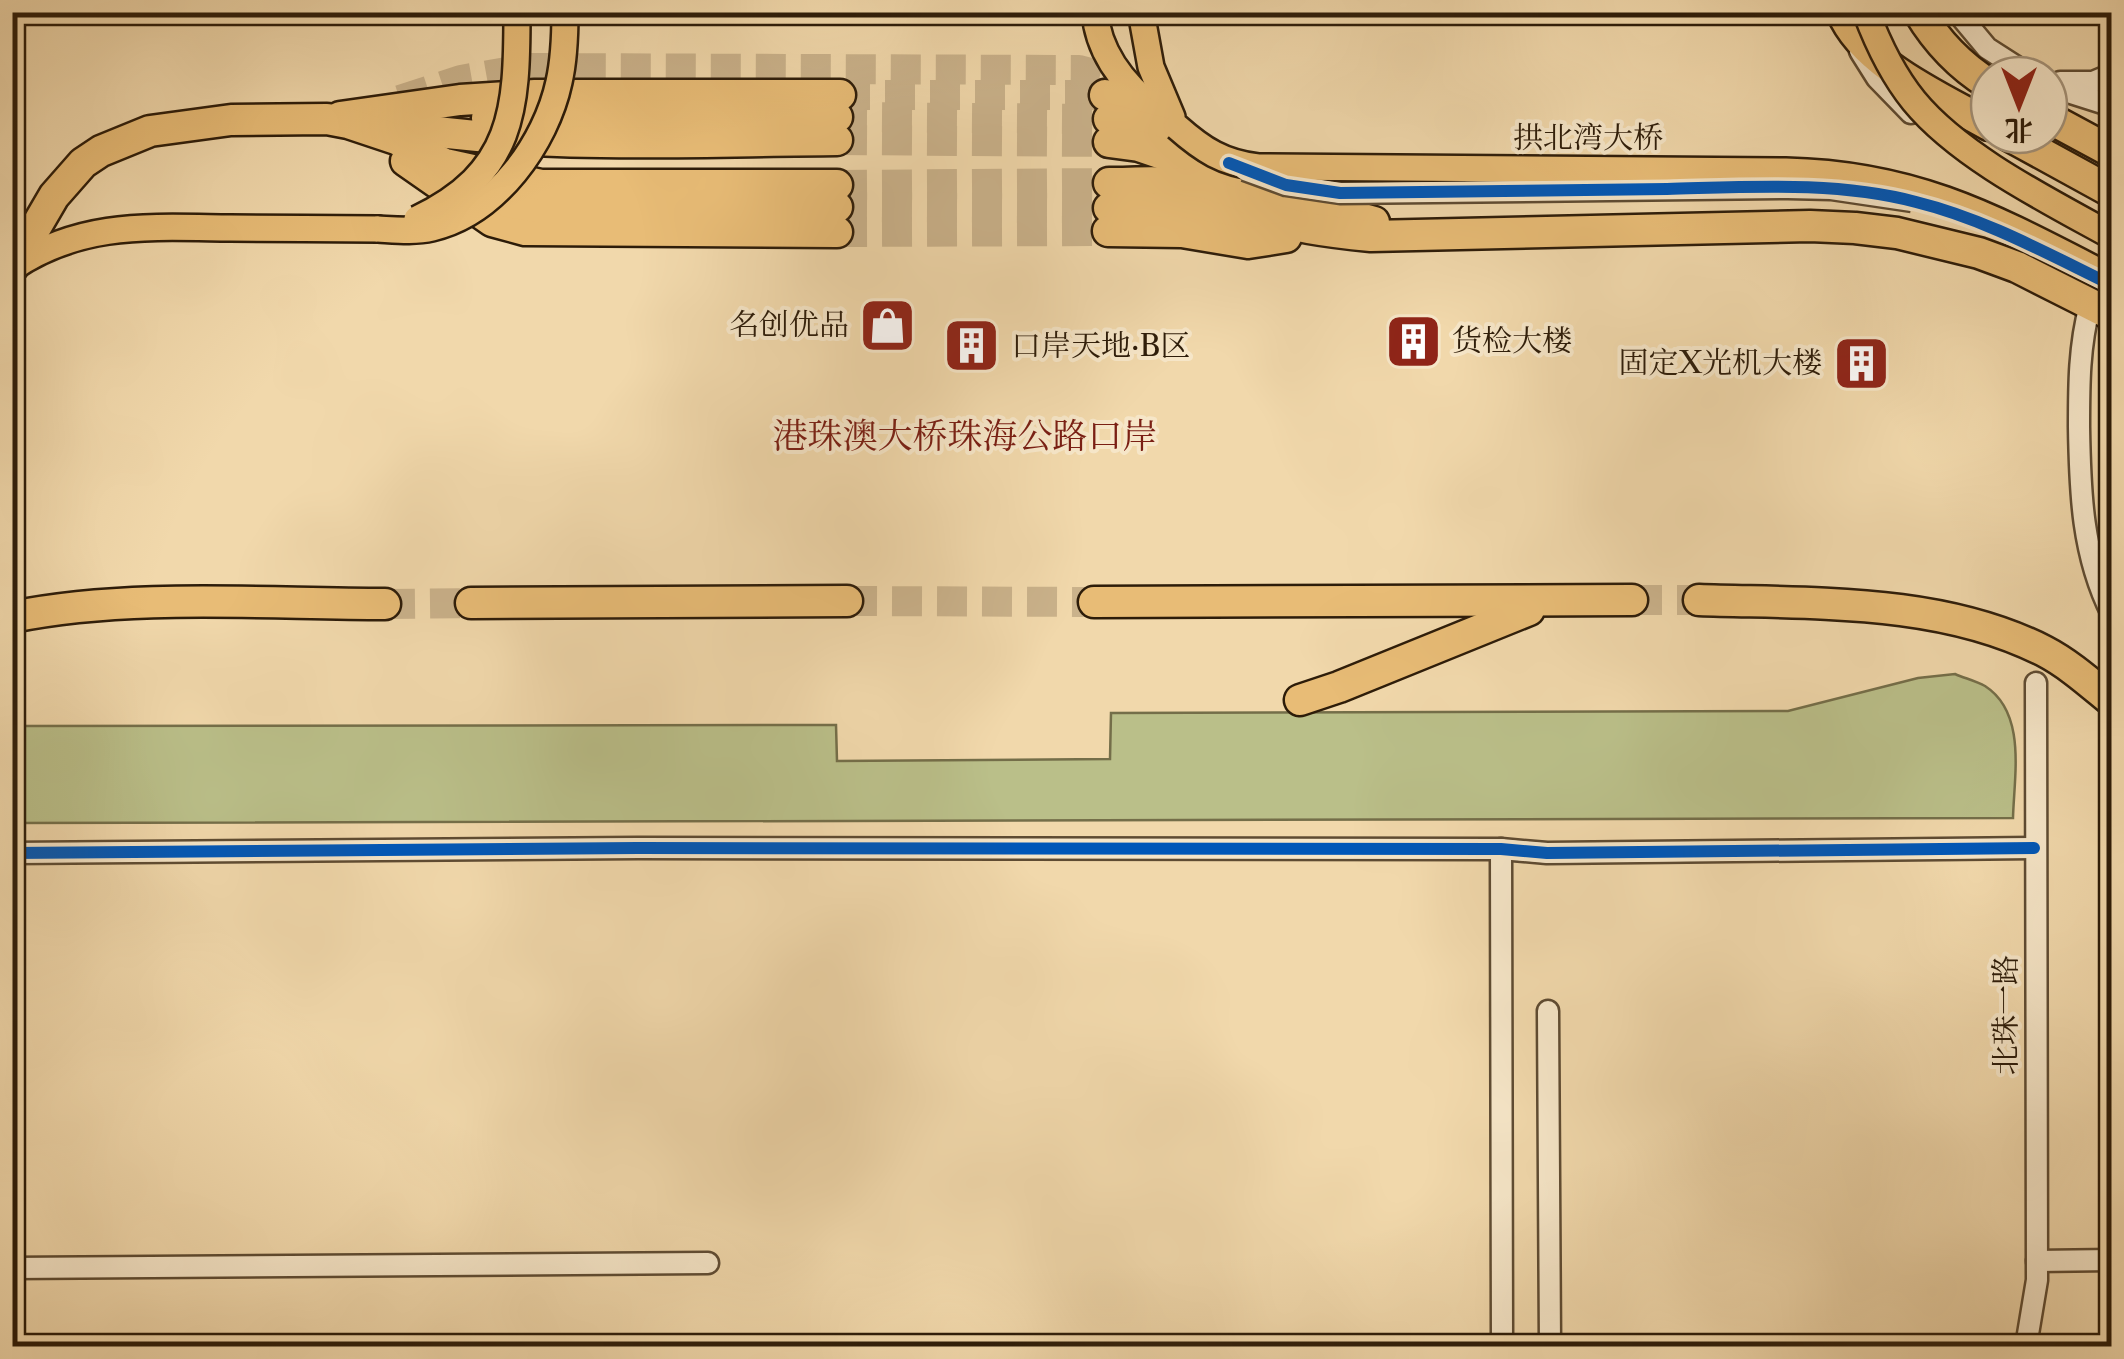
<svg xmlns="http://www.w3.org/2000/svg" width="2124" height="1359" font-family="'Libre Caslon Text','Noto Serif SC',serif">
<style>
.green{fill:#babf89;stroke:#746e49;stroke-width:2.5}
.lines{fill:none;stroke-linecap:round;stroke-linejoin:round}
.highway-tunnel{stroke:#cab28b;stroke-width:30;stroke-dasharray:30 15;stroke-linecap:butt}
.minor-casing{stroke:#5e4b32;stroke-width:25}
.major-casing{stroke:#2d1c09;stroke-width:30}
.highway-casing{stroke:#2d1c09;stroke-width:35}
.minor{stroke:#f6e6c8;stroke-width:20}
.major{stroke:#e8bc76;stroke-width:25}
.highway{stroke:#e8bc76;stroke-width:30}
.minor-bridge-casing{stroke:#5e4b32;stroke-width:25;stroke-linecap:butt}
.major-bridge-casing{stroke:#2d1c09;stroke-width:30;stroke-linecap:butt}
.minor-bridge{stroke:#f6e6c8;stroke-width:20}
.major-bridge{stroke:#e8bc76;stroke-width:25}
.cycleway-casing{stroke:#f6e6c8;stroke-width:19}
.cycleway{stroke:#0057b8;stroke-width:12}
.labels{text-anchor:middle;stroke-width:8;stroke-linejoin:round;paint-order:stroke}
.street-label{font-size:30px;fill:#2d1c09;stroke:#f6e6c8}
.poi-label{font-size:30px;fill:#2d1c09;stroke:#f6e6c8;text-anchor:end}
.quarter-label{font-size:35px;fill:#7a1f14;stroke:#f6e6c8}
</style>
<rect width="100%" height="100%" fill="#f1d8ab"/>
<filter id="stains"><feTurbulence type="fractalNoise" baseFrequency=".002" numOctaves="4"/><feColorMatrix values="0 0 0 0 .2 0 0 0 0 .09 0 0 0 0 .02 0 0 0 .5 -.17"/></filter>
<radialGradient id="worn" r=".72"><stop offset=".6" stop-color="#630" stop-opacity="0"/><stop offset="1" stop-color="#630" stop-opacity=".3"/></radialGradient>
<path class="green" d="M1955 674C1964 678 1976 681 1985 686 2027 713 2014 776 2013 818L13 823 12 726 836 725 837 761 1110 759 1111 713 1788 711 1918 678Z"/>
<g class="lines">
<g class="highway-tunnel">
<path d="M840 95H1105"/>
<path d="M400 100 461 80 530 68 1079 70 1110 78 1135 101"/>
<path d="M837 117 1109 119"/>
<path d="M837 140 1109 142"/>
<path d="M837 185 1109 183"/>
<path d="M837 207 1109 208"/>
<path d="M837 232 1108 231"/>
<path d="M1632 600H1699"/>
<path d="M847 601 1094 602"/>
<path d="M385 604 471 603"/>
</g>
<defs>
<g id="minor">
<path d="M1957 12 1987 48 2029 75"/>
<path d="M1860 51 1877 78 1911 113"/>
<path d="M2060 82H2093L2112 74"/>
<path d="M2049 86 2112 106"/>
<path d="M2090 305C2079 346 2079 385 2079 427 2080 492 2082 555 2112 614"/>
<path d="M1501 849 1502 1346"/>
<path d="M12 853 638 848 1501 849 1547 853 2034 848"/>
<path d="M1548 1011 1550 1346"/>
<path d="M2037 1261 2112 1260"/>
<path d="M12 1268 708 1263"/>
<path d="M2026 1346 2037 1280 2036 683"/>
</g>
<g id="major">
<path d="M1095 12C1098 54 1125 86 1157 111"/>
<path d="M1141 12 1151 67 1172 117"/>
<path d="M12 268C81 221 151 227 230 228 279 228 329 229 378 229"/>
</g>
<g id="highway">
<path d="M1842 12C1864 65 1942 98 1989 125"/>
<path d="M1919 12C1937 42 1960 66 1989 84"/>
<path d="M1105 95 1119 99 1156 119"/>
<path d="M340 117 460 100 535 95H840"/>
<path d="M487 118 605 115 837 117"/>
<path d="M2049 118 2112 152"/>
<path d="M1109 119 1169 134"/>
<path d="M390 125C537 150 688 141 837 140"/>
<path d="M2008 135 2112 192"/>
<path d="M1109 142 1139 146 1306 203 1374 222"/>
<path d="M406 161 492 221 525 230 837 232"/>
<path d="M472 183 508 202 536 207H837"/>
<path d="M1109 183C1136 183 1166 180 1193 186 1213 191 1231 204 1250 212 1289 227 1329 232 1371 236L1810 226 1855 228 1897 233 1979 253 2017 267 2112 315"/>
<path d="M1109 208C1155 208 1195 205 1237 227"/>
<path d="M1108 231 1182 232 1248 243 1286 237"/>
<path d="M12 268 54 196 83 163 101 151 150 131 231 120 327 119 348 123 396 139 445 164 541 185H837"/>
<path d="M1699 600C1813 604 1940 598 2044 651 2069 664 2090 683 2112 701"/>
<path d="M1094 602 1632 600"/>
<path d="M471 603 847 601"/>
<path d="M12 617C131 593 264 604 385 604"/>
<path d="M1300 700 1339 687 1529 610"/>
</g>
</defs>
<use href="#minor" class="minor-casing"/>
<use href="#major" class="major-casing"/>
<use href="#highway" class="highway-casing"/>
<use href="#minor" class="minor"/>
<use href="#major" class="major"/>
<use href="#highway" class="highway"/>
<defs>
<path id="minor-bridge" d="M1245 170 1286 185 1340 193 1788 188 1831 189 1912 201"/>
<g id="major-bridge">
<path d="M1866 12C1878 44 1892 74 1914 101 1960 157 2049 201 2112 236"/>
<path d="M1177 127C1203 150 1223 163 1258 167L1786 171C1919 174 1997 219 2112 278"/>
<path d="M417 219C514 172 517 111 517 12"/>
<path d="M378 229C396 230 415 232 432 228 496 213 546 143 559 82 564 60 565 35 565 12"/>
</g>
</defs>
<use href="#minor-bridge" class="minor-bridge-casing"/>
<use href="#major-bridge" class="major-bridge-casing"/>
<use href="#minor-bridge" class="minor-bridge"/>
<use href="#major-bridge" class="major-bridge"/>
<defs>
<g id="cycleway">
<path d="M1229 163 1286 185 1340 193C1449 192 1558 190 1667 189 1749 187 1836 181 1916 202 1985 219 2048 254 2112 285"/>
<path d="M12 853 638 848 1501 849 1547 853 2034 848"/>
</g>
</defs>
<use href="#cycleway" class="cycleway-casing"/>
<use href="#cycleway" class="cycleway"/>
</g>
<defs>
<symbol id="shop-square" viewBox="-11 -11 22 22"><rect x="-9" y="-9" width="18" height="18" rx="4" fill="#8f2418" stroke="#f6e6c8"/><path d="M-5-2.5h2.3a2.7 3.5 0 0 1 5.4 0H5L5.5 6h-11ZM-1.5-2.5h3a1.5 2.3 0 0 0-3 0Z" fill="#fff"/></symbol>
<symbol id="building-square" viewBox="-11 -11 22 22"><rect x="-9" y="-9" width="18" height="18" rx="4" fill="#8f2418" stroke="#f6e6c8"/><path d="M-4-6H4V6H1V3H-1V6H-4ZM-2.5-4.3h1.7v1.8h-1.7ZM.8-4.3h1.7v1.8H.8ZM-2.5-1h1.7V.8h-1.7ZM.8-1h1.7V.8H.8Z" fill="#fff"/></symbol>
</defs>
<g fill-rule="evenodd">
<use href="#shop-square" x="856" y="294" width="63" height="63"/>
<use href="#building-square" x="1382" y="310" width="63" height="63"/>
<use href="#building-square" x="940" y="314" width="63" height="63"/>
<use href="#building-square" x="1830" y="332" width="63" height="63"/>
</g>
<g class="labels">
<g class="street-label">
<text x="1588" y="148">拱北湾大桥</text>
<text transform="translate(2006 1015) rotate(-90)" y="10">北珠一路</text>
</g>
<g class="poi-label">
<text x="849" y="335">名创优品</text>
<text x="1452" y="351" text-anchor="start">货检大楼</text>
<text x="1011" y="356" text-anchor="start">口岸天地·B区</text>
<text x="1822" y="373">固定X光机大楼</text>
</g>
<g class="quarter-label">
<text x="965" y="448">港珠澳大桥珠海公路口岸</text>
</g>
</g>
<rect width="2124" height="1359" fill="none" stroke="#f1d8ab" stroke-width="50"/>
<rect x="15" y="15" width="2094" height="1329" fill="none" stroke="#2d1c09" stroke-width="5"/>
<rect x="25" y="25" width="2074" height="1309" fill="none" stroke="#2d1c09" stroke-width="2.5"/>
<g transform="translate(2019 105) rotate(180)"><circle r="48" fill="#f6e6c8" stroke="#a6957c" stroke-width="2.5"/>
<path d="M0-8L18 38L0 25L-18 38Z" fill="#8f2418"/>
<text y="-15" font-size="28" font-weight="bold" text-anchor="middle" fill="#2d1c09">北</text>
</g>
<rect width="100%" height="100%" filter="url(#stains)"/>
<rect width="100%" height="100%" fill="url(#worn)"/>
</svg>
